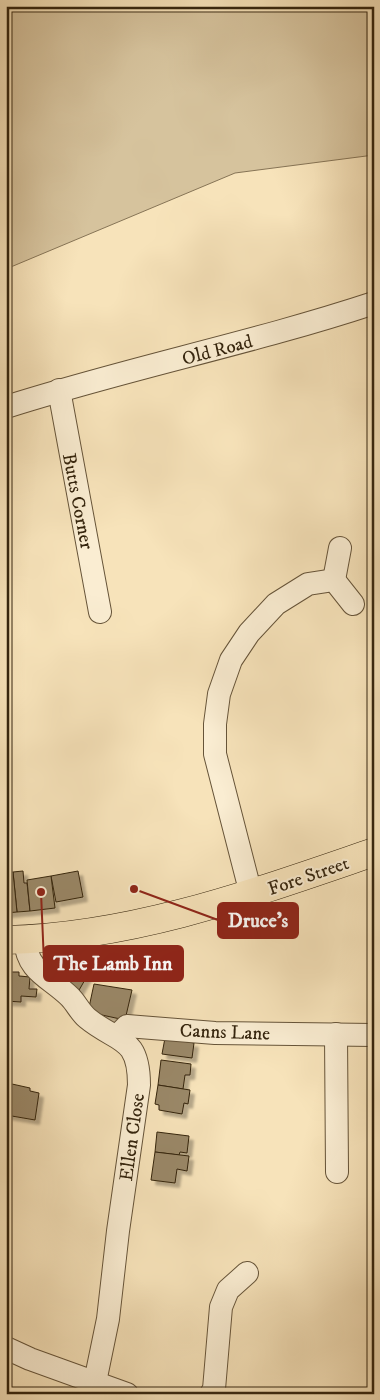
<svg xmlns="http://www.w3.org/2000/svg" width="380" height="1400" font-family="'IM FELL DW Pica',serif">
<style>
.green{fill:#d6c39d;stroke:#867456}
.building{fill:#9a8867;stroke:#35250e;filter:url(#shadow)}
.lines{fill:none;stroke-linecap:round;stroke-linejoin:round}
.minor-casing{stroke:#665439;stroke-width:24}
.primary-casing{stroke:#35250e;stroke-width:29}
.minor{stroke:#faedd2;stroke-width:22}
.primary{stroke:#f7e3ba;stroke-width:28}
.labels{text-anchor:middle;stroke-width:4;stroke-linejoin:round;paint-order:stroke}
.street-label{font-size:19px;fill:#35250e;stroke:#faedd2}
.leader{fill:none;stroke:#8f2418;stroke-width:2}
.callout-dot{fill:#8f2418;stroke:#faedd2;stroke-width:2}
.callout{fill:#8f2418;stroke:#8f2418;stroke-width:2}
.callout-label{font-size:20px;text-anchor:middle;font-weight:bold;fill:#fff}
</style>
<defs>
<filter id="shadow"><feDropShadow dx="4.5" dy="4.5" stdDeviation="1" flood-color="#0004"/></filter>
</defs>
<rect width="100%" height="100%" fill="#f7e3ba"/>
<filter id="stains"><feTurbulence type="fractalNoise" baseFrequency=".004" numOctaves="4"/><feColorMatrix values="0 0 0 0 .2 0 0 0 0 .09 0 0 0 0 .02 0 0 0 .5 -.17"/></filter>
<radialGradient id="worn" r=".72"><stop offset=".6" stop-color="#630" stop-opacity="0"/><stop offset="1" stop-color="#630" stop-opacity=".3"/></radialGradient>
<path class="green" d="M6 6H374V155L235 173 6 269Z"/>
<g class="building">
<path d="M23 871 24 883H27L30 911 17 912 13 872Z"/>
<path d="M78 871 83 897 56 902 51 876Z"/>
<path d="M6 872H13L17 912 6 913Z"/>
<path d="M51 876 55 908 30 911 27 880Z"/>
<path d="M67 956 54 979 41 958 43 957Z"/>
<path d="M66 957 90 971 78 992 54 979Z"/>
<path d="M6 972H19V976L30 977 29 989H37L36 997 21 996V1002L6 1001Z"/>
<path d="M94 984 132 990 125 1020 88 1012Z"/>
<path d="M165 1038 194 1043 192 1058 162 1054Z"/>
<path d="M161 1060 191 1064 190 1075H185L183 1089 158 1085Z"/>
<path d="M12 1084 30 1088V1091L39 1093 35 1120 6 1115V1088L10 1089Z"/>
<path d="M158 1085 190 1090 188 1104 184 1103 182 1114 159 1110V1105L155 1104Z"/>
<path d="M157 1132 189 1136 187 1153 180 1152 179 1155 155 1152Z"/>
<path d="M155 1152 189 1156 187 1171 177 1169 175 1183 151 1180Z"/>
</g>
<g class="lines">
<defs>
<g id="minor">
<path d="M59 390 100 612"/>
<path d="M6 407C128 368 253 343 374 303"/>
<path d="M334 580 340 548"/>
<path d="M251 894 215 754V724L219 694 231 660 249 633 276 604 308 584 334 580 353 604"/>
<path d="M25 940C27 972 50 977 70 997 76 1003 80 1012 87 1018 117 1043 139 1035 139 1085L118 1231 108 1319 95 1382"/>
<path d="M336 1034 337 1172"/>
<path d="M118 1035 127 1026 215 1033 374 1035"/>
<path d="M6 1348 30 1359 127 1394"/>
<path d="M211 1394 214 1389 221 1307 228 1290 247 1273"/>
</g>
<path id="primary" d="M6 940C134 937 254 893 374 852"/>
</defs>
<use href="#minor" class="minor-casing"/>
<use href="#primary" class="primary-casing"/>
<use href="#minor" class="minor"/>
<use href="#primary" class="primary"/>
</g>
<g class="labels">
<g class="street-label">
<text transform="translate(217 349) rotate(-15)" y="7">Old Road</text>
<text transform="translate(79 501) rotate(79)" y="7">Butts Corner</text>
<text transform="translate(308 875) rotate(-19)" y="7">Fore Street</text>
<text transform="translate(225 1031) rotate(2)" y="7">Canns Lane</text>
<text transform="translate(131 1137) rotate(-82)" y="7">Ellen Close</text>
</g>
</g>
<path class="leader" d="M134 889L218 920M41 892L44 963"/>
<g class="callout-dot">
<circle cx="134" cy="889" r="5"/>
<circle cx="41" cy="892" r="5"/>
</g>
<g class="callout">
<rect x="218" y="903" width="80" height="35" rx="5"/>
<rect x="44" y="946" width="139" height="35" rx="5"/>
</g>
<g class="callout-label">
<text x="258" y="927">Druce's</text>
<text x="113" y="970">The Lamb Inn</text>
</g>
<rect width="380" height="1400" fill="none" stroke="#f7e3ba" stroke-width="25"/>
<rect x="8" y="8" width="365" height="1385" fill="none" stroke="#35250e" stroke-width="2.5"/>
<rect x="12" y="12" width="355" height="1375" fill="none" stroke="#35250e"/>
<rect width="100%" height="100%" filter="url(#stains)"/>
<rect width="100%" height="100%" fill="url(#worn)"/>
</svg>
